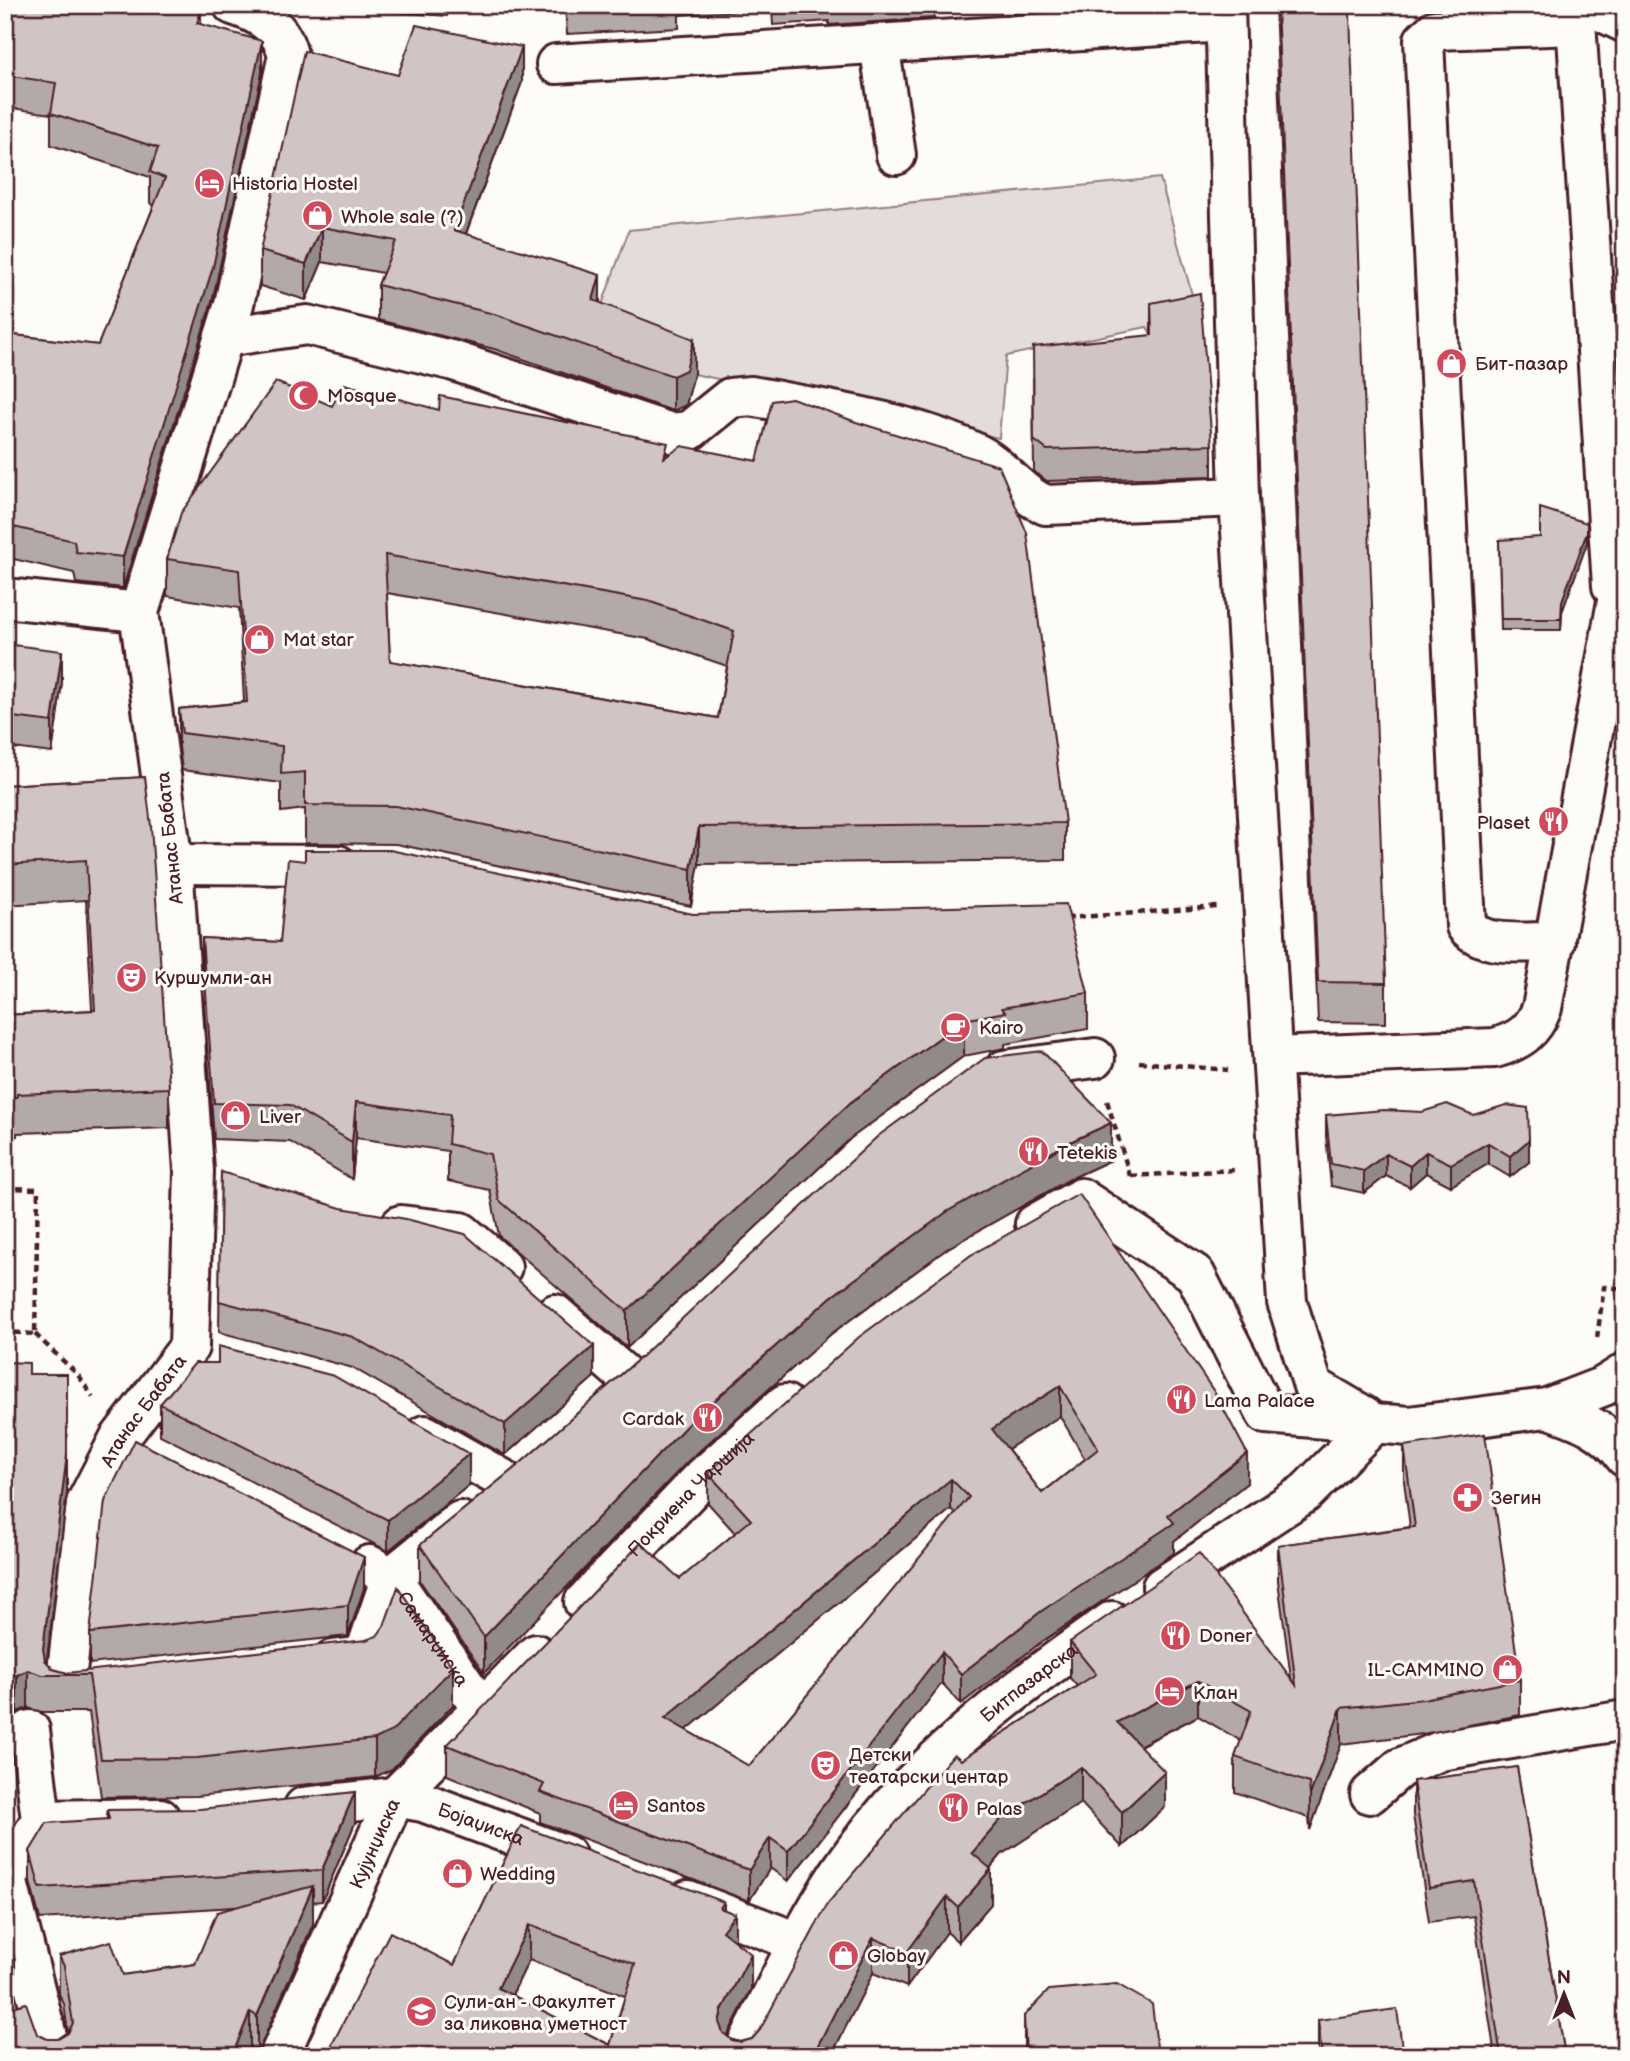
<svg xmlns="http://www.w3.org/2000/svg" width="1630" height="2061" font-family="'Balsamiq Sans',sans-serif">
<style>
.green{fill:#e3dcda;stroke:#967e82;stroke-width:2}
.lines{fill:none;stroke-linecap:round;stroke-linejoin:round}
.minor-casing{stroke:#4a1f2b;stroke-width:44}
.path{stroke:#4a1f2b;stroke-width:4.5;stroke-dasharray:7 5;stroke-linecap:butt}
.minor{stroke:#fdfcf7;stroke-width:38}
.wall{fill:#b3a9a9;stroke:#4a1f2b;stroke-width:2;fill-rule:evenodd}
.shaded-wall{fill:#928a89;stroke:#4a1f2b;stroke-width:2}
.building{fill:#d0c5c4;stroke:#4a1f2b;stroke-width:2;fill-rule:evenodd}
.labels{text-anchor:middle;stroke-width:6;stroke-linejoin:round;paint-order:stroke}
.poi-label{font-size:19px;fill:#4a1f2b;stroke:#fdfcf7;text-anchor:start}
.street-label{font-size:19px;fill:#4a1f2b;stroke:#fdfcf7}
</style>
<rect width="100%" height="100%" fill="#fdfcf7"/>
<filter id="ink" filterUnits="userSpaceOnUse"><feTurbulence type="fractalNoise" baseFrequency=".0143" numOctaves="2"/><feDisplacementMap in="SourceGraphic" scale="14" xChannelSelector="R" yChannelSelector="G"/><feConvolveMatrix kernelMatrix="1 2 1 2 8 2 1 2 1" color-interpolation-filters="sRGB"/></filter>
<g filter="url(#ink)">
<path class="green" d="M1160 178 1200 324 1151 334 1147 327 1006 356 999 438 694 374 600 310 629 230Z"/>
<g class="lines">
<defs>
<g id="minor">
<path d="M1225 5 1239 497 1287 1302 1313 1386 1364 1416"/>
<path d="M1575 5 1612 586"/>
<path d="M1588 5 1625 23"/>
<path d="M879 44 896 155"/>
<path d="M556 64 1225 22"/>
<path d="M224 337 307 325 454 361 671 433 689 431 730 398 751 396C826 410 904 420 974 452 1001 464 1018 494 1046 505L1239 497"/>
<path d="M5 598 139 612"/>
<path d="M173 864 338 865"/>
<path d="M1555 942C1527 941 1485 949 1466 926L1424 40 1435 30 1576 25"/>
<path d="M1273 1057 1495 1048C1519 1041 1533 1032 1542 1008L1625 558"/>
<path d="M1004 1070 1095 1058"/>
<path d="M1035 1224 1081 1198 1195 1274 1266 1414 1409 1426 1547 1408 1604 1386 1625 1373"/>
<path d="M401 1225 461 1232 502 1267"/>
<path d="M555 1314 627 1377"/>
<path d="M1547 1408C1578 1419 1605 1428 1625 1457"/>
<path d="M425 1435 508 1482"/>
<path id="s1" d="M369 1565 391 1577 481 1708"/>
<path d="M391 1577 460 1521"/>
<path d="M1162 1587 1305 1493 1375 1423"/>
<path id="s2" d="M584 1602 703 1477 785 1404"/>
<path d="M332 1660 364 1656 391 1577"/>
<path id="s3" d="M65 1689 86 1503 119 1439 189 1347 194 1171 173 864 139 612 234 304 288 55C281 26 261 14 233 5"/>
<path d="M30 1730 41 1820 7 1879 52 2056"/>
<path d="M1370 1794 1400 1768 1440 1751 1625 1720"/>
<path id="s4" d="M304 1807 395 1797 423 1802 566 1855"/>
<path d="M41 1820 160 1818"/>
<path d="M688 1900 800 1943"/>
<path id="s5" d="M279 2056 395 1797 536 1654"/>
<path id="s6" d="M741 2056C773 1995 801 1930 839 1873 909 1767 1010 1693 1112 1621"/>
</g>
</defs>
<use href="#minor" class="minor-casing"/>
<g class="path">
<path d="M1066 918 1218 907"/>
<path d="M1139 1062 1228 1070"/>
<path d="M1107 1101 1130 1176"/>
<path d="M1131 1176 1234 1170"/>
<path d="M5 1188 38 1189 35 1334 5 1332"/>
<path d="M35 1334 78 1375 93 1397"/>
<path d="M1597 1338 1604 1287 1625 1289"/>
</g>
<use href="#minor" class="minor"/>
</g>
<g class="wall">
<path d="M5 5H199L197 10 201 24 262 73 213 298 123 588 76 583 74 573 5 557V334L98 345 154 205 150 203V177L51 145V114L5 107Z"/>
<path d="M368 5H448L447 16 368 10Z"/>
<path d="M565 5H934V18L829 25V21L773 25 772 9 679 15V28L567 34Z"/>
<path d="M1275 5H1336L1386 983V1023L1318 1022Z"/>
<path d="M398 75 522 82 466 234 600 303 694 374 686 405 673 411 494 349 378 320V285L383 273 322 262 306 300 260 286V251Z"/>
<path d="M1151 303 1212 445V476L1047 481 1034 472 1033 378 1151 335Z"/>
<path d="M332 406 439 410 668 456 1065 823V860L699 864 691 906 396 844 305 843V809L281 812V783L182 770 179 747V709L244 702 239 608 167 596V559ZM387 593 648 639 727 666 718 718 390 661Z"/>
<path d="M1499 540 1587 543 1562 612 1561 630H1501Z"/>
<path d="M5 644 62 682 52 753 5 747Z"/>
<path d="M145 777 169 1088V1128L17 1133V1136L5 1137V1015L92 1010 86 900 5 905V785Z"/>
<path d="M693 914 1088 993V1029L1005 1044V1048L964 1056 851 1138 627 1348 499 1236 490 1190 448 1181V1151L356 1138 352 1179 290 1142 214 1139 202 974V938L280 942Z"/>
<path d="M1422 1112 1529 1162 1510 1177 1488 1164 1451 1186 1426 1173 1410 1187 1386 1176 1364 1193 1331 1186 1326 1136V1115Z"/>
<path d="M1111 1160 1070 1179 948 1248 831 1334 687 1462 484 1673 420 1581V1545L522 1462 641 1357Z"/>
<path d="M221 1172 594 1377 505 1455 353 1368 219 1332Z"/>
<path d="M971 1255 1247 1483 1174 1541V1553L1040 1643 961 1704 942 1683 788 1881 770 1868 749 1901 540 1822V1813L447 1775V1745L680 1579 735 1533 708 1503V1473ZM1060 1416 1085 1459 1042 1493 1008 1449ZM951 1509 956 1514 749 1766 686 1730Z"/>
<path d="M5 1362 29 1374 67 1492 46 1662 53 1669 67 1673 453 1705 392 1769 375 1777 197 1796 101 1797 89 1712H42L28 1708 17 1712H5Z"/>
<path d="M160 1404 469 1485 388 1551 160 1435Z"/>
<path d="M1404 1446 1520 1680V1715L1423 1734 1341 1744 1310 1830 1309 1818 1235 1792V1757L1241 1741 1198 1716 1140 1746 1165 1807 1122 1847 1081 1803 1002 1854 990 1868 991 1904 958 1942 947 1932 907 1987 873 1973 832 2054 835 2056H326L454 1965 521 1826 724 1910 751 1989 727 2036 732 2040 741 2042 752 2039 760 2030 961 1760 1077 1686 1070 1678V1642L1291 1678 1278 1581V1545L1410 1527 1404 1481ZM529 1960 625 1996 610 2045 512 1995Z"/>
<path d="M364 1588 348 1636 90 1664V1633Z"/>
<path d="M1517 1767 1565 2056H1495L1474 1916 1429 1922 1413 1815V1781Z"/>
<path d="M107 1810 355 1823 322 1901 313 1902V1924L257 2054 250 2050 5 2056 37 2034 47 2039H58L68 2032 64 2004 59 1994V1956L123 1975 195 1964 236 1907 40 1919 30 1882V1851L107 1819Z"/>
<path d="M1024 2016 1158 2056H1024Z"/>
<path d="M1318 2020 1403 2056H1318Z"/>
</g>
<g class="shaded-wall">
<path d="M181 5H199L180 37Z"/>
<path d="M201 11V43L197 23Z"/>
<path d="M262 41V73L213 298 123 588V557Z"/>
<path d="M522 47V82L454 265V230Z"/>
<path d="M322 227V262L306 300V264Z"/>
<path d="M600 275V310L593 300Z"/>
<path d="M694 339V374L686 405 673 411V376Z"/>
<path d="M1587 532V543L1562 612 1561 630 1562 601Z"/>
<path d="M62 651V682L52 753V722Z"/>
<path d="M699 827V864L691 906V869Z"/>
<path d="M964 1020V1056L851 1138 627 1348V1311L851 1102Z"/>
<path d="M356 1102V1138L352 1179V1142Z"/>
<path d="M1111 1123V1160L1070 1179 948 1248 831 1334 687 1462 484 1673V1637L687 1425 831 1297 948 1211 1070 1142Z"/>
<path d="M1529 1140V1162L1510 1177V1156Z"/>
<path d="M1488 1143V1164L1451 1186V1164Z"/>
<path d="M1426 1152V1173L1410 1187V1166Z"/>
<path d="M1386 1154V1176L1364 1193V1171Z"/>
<path d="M594 1346V1377L505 1455V1424Z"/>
<path d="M1060 1386V1416L992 1459V1429Z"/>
<path d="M1247 1453V1483L1174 1541V1553L1040 1643 961 1704V1674L1040 1612 1168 1515Z"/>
<path d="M67 1454V1492L45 1675 43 1649Z"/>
<path d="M469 1454V1485L388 1551V1520Z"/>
<path d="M951 1479V1509L665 1748V1718Z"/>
<path d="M364 1557V1588L348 1636V1605Z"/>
<path d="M942 1652V1683L788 1881V1851Z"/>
<path d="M453 1668V1705L392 1769 375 1777V1739Z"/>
<path d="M28 1670V1708L17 1712V1675Z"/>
<path d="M1198 1681V1716L1117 1757V1722Z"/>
<path d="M1341 1708V1744L1310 1830V1795Z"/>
<path d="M1081 1767V1803L1002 1854 972 1889V1853L1002 1818Z"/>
<path d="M1165 1772V1807L1122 1847V1812Z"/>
<path d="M355 1792V1823L322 1901V1870Z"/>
<path d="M770 1838V1868L749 1901V1870Z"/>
<path d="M991 1869V1904L958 1942V1907Z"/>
<path d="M313 1886V1924L257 2054V2016Z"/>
<path d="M947 1897V1932L907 1987V1952Z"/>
<path d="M724 1902V1928L735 1914V1950L722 1966 720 1908Z"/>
<path d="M529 1925V1960L498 2023V1988Z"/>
<path d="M873 1938V1973L831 2056 817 2047Z"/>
<path d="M751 1954V1989L722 2046 719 2022 722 2010Z"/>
<path d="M15 1961V1999L5 2003V1966Z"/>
<path d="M250 2012V2050L247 2056H232Z"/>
</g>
<g class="building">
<path d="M5 5H181L201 11 197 23 262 41 213 267 123 557 76 552 74 541 5 525V334L98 345 165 178 150 172 158 148 51 113 56 83 5 75Z"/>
<path d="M1277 5H1336L1350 14 1386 983 1318 982Z"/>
<path d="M416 25 522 47 454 230 600 275 593 300 694 339 686 370 673 376 494 314 378 285 396 241 322 227 306 264 260 251 304 51 398 75Z"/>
<path d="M1200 293 1212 445 1047 450 1034 440 1033 347 1152 335 1151 303Z"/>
<path d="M276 382 332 406 344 384 439 410 440 396 668 443 664 458 682 446 757 461 772 401 792 398 856 422 999 466 1027 533 1065 823 699 827 691 869 396 806 305 805V772L281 774 282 746 182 733 179 709 247 702 239 570 167 559 181 513ZM385 555 648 601 734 631 718 718 390 661Z"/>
<path d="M1540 508 1587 523V532L1562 601 1561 619H1501L1499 540 1540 537Z"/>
<path d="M5 644 62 651 52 722 5 716Z"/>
<path d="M145 777 151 826 169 1088 17 1094V1097H5V1015L95 1010 86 860 5 865V785Z"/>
<path d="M305 850H390L693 914 1066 904 1088 993 1002 1008 1005 1012 964 1020 851 1102 627 1311 499 1200 490 1154 448 1144 450 1115 356 1102 352 1142 290 1105 214 1103 202 938 280 942 288 859 305 861Z"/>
<path d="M1042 1051 1111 1123 1070 1142 948 1211 831 1297 687 1425 484 1637 420 1545 522 1462 641 1357 878 1136 985 1058Z"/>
<path d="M1447 1104 1473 1115 1506 1105 1528 1108 1529 1140 1510 1156 1488 1143 1451 1164 1426 1152 1410 1166 1386 1154 1364 1171 1331 1164 1326 1115 1384 1110 1422 1112Z"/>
<path d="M221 1172 341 1208 406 1219 465 1234 594 1346 505 1424 353 1337 219 1301Z"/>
<path d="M1079 1194 1215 1393 1247 1453 1168 1515 1174 1523 1040 1612 961 1674 942 1652 788 1851 770 1838 749 1870 540 1792 544 1784 447 1745 641 1543 680 1579 751 1520 708 1473 859 1337 971 1255ZM1060 1386 1098 1449 1042 1493 992 1429ZM951 1479 969 1497 749 1766 665 1718Z"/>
<path d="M218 1346 334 1376 469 1454 388 1520 160 1404 195 1363H218Z"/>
<path d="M5 1362 29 1363V1374H67V1454L43 1649 45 1660 53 1669 67 1673 366 1640 377 1636 384 1626 398 1587 453 1668 392 1731 375 1739 197 1758 101 1759 89 1675H42L28 1670 17 1675H5Z"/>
<path d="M1485 1434 1520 1680 1423 1699 1341 1708 1310 1795 1309 1783 1235 1757 1251 1711 1198 1681 1117 1722 1165 1772 1122 1812 1081 1767 1002 1818 972 1853 991 1869 958 1907 947 1897 907 1952 873 1938 817 2047 835 2056H435L425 2051 423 2056H326L390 1932 454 1965 521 1826 724 1902 720 1908 735 1914 722 1931 751 1954 722 2010 719 2022 723 2033 732 2040 741 2042 752 2039 760 2030 828 1903 954 1754 961 1760 1096 1674 1070 1642 1199 1553 1296 1685 1278 1545 1415 1527 1404 1446ZM529 1925 635 1964 610 2045 498 1988Z"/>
<path d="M135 1440 364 1557 348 1605 90 1633 105 1501Z"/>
<path d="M1517 1767 1565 2056H1501L1474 1881 1429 1888 1413 1781Z"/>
<path d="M355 1792 322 1870 40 1888 30 1851 47 1823 109 1819 107 1810 200 1809Z"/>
<path d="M313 1886 257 2016 250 2012 232 2056H5V2009L26 2003 37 2034 47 2039H58L68 2033 73 2023 64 1966 59 1956 111 1941 123 1975 195 1964 217 1912Z"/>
<path d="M5 1923 15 1961 5 1966Z"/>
<path d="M1117 1984 1152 2004 1158 2056H1026L1024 2016 1049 1990Z"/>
<path d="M1397 2009 1403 2056H1322L1318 2020Z"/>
</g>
</g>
<defs>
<symbol id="hotel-disc" viewBox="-11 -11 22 22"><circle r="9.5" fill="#d1495b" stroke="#fdfcf7"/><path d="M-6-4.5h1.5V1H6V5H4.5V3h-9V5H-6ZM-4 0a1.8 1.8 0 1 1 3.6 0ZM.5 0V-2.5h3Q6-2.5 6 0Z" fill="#fff"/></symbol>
<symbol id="shop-disc" viewBox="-11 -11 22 22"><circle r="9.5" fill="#d1495b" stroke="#fdfcf7"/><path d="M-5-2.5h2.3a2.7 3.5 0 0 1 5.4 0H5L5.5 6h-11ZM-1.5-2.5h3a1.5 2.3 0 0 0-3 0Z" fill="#fff"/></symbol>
<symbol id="mosque-disc" viewBox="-11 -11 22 22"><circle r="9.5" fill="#d1495b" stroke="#fdfcf7"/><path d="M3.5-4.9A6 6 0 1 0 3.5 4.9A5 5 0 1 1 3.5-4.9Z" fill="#fff"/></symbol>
<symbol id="restaurant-disc" viewBox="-11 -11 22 22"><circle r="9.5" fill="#d1495b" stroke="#fdfcf7"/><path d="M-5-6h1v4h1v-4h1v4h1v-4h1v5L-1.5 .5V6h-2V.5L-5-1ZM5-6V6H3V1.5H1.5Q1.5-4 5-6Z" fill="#fff"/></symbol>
<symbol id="theatre-disc" viewBox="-11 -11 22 22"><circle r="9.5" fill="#d1495b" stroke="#fdfcf7"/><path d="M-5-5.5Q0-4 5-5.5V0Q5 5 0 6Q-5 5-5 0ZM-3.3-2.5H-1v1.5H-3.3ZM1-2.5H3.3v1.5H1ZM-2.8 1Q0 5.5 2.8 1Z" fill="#fff"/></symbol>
<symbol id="cafe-disc" viewBox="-11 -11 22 22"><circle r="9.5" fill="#d1495b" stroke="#fdfcf7"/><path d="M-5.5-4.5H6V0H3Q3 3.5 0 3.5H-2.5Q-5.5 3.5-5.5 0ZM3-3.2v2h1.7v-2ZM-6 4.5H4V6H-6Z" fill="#fff"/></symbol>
<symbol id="pharmacy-disc" viewBox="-11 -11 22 22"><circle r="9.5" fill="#d1495b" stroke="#fdfcf7"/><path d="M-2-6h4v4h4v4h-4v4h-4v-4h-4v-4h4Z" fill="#fff"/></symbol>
<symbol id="university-disc" viewBox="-11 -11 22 22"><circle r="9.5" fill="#d1495b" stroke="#fdfcf7"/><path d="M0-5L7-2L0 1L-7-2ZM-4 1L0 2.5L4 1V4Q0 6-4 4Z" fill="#fff"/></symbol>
</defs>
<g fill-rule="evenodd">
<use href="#hotel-disc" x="192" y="166" width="35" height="35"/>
<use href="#shop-disc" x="300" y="198" width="35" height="35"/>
<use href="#shop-disc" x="1434" y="346" width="35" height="35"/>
<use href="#mosque-disc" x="286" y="378" width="35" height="35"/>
<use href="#shop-disc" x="242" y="622" width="35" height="35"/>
<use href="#restaurant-disc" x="1536" y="804" width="35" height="35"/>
<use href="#theatre-disc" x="114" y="960" width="35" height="35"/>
<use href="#cafe-disc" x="938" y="1010" width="35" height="35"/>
<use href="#shop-disc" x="218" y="1098" width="35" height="35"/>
<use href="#restaurant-disc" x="1016" y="1134" width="35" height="35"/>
<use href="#restaurant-disc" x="1164" y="1382" width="35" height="35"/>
<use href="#restaurant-disc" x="690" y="1400" width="35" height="35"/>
<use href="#pharmacy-disc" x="1450" y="1480" width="35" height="35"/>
<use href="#restaurant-disc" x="1158" y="1618" width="35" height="35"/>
<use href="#shop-disc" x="1490" y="1652" width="35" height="35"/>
<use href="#hotel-disc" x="1152" y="1674" width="35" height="35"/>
<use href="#theatre-disc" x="808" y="1748" width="35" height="35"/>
<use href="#hotel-disc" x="606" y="1788" width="35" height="35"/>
<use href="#restaurant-disc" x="936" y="1790" width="35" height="35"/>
<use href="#shop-disc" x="440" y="1856" width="35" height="35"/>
<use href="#shop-disc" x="826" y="1938" width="35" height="35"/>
<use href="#university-disc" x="404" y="1994" width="35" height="35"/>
</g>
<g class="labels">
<g class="poi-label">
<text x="232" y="190">Historia Hostel</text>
<text x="341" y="223">Whole sale (?)</text>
<text x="1475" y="370">Бит-пазар</text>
<text x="327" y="402">Mosque</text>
<text x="283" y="646">Mat star</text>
<text x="1530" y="829" text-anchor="end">Plaset</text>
<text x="154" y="984">Куршумли-ан</text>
<text x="979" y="1034">Kairo</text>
<text x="259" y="1123">Liver</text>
<text x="1057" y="1159">Tetekis</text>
<text x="1204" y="1407">Lama Palace</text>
<text x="684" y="1425" text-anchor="end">Cardak</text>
<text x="1491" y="1504">Зегин</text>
<text x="1199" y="1642">Doner</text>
<text x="1484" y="1676" text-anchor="end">IL-CAMMINO</text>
<text x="1193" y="1699">Клан</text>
<text x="849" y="1761">Детски<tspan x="849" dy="22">театарски центар</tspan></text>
<text x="647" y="1812">Santos</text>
<text x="976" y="1815">Palas</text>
<text x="480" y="1880">Wedding</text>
<text x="867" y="1962">Globay</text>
<text x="444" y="2008">Сули-ан - Факултет<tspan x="444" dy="22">за ликовна уметност</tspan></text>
</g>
<g class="street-label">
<text transform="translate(169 838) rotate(-96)" y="7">Атанас Бабата</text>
<text dy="7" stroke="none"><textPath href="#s3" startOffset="296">Атанас Бабата</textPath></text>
<text dy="7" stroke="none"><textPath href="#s2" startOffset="152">Покриена Чаршија</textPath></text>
<text dy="7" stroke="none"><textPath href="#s1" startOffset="100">Самарџиска</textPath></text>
<text dy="7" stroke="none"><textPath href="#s6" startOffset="478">Битпазарска</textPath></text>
<text dy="7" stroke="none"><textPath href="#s4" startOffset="182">Бојаџиска</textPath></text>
<text dy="7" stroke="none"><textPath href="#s5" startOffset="233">Кујунџиска</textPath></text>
</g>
</g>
<rect width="1630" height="2061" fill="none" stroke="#fdfcf7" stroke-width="28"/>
<rect x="14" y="14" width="1602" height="2033" fill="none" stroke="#4a1f2b" stroke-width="2.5" filter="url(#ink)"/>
<g transform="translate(1564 1994)" stroke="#fdfcf7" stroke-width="5" paint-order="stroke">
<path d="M0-5L12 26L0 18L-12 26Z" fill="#4a1f2b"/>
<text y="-10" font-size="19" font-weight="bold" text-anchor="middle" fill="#4a1f2b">N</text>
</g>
</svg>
